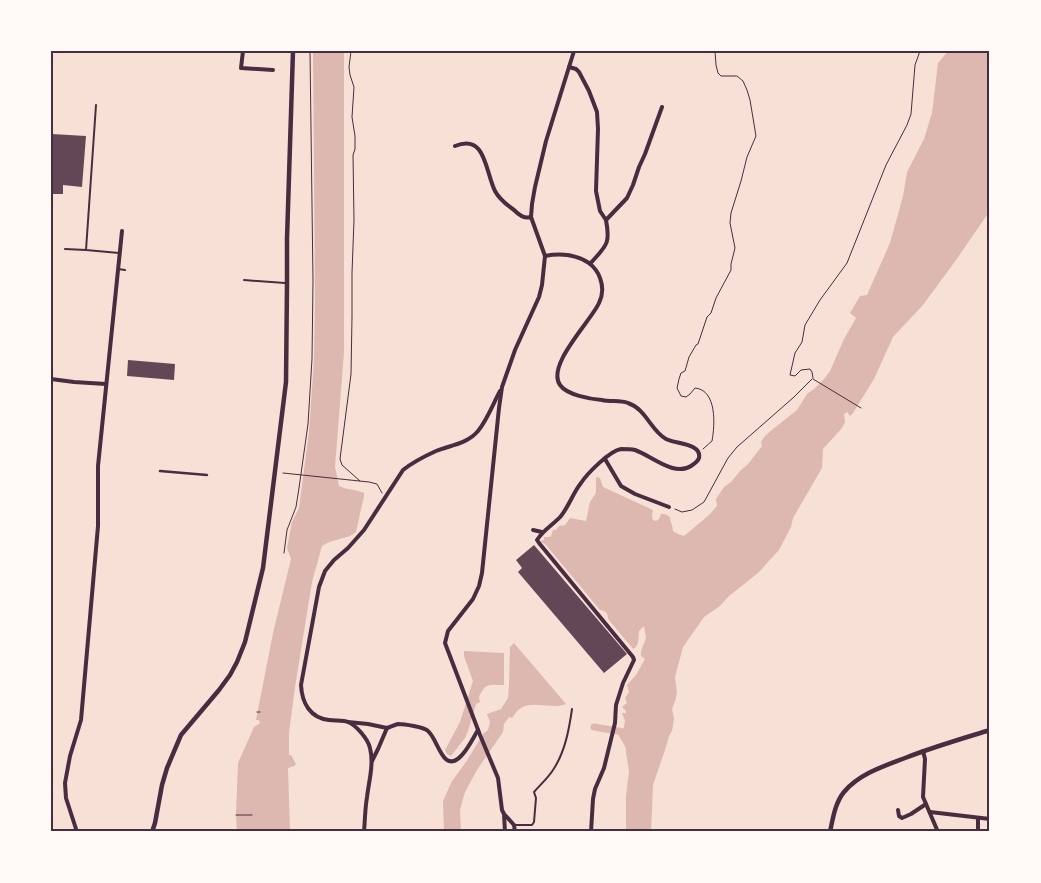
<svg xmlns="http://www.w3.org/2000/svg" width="1041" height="883" font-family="'DM Sans',sans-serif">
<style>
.water{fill:#dcb8b0}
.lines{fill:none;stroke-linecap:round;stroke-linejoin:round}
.canal{stroke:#dcb8b0;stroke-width:7}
.building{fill:#644757}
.path{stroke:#4a2c40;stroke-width:1}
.service{stroke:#4a2c40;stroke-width:2}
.pedestrian{stroke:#4a2c40;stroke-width:2.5}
.minor{stroke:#4a2c40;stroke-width:4}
.tertiary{stroke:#4a2c40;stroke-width:4.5}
.neatline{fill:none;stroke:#4a2c40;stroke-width:2}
</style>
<rect width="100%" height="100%" fill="#f7e1d7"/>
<g class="water">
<path d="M313 51H344V352L335 467 339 486C347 490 355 489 364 493V496L356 532C347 540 333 538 322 546L312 582 295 687 289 733V755H291L296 764 294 766 288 768 290 832H237L236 815 238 763 254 727 260 723 259 720H256L273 633 291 559 287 548 292 522 299 508 309 432 314 359 315 296Z"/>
<path d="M948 51H990V210L989 212 956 260 923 305 893 337 874 379 853 413 850 416 847 412 844 414 845 422 842 428 823 449 822 468 793 518 791 527 779 550 758 573 729 596 720 606 704 617 683 647 675 677 677 693 675 701 672 709 674 719 672 731 669 736 665 750 653 785 651 832H626V796L629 771 626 753V748L618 734 623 731 625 721 622 713H626V711L622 707 627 703 625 698 629 692 627 685 636 675 645 659 641 656V651L646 638 644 626 639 631 638 643 636 647 633 649 608 619C608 613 606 611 600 610L546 545 540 541 544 540V537H549L551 536 553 530H556L559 526 565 525 570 518 586 521 590 502 596 493V477L600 478 603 487 653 510 652 516 653 520 656 521 659 519 661 514H665L670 517C670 522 673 526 673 531L678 534 684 536 709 515 717 506 716 499 724 487 731 482 740 471 748 464 762 446 761 442 765 436 773 429 797 410 807 394 814 389 824 379 830 371 844 339 856 318 850 313 860 296 867 295 890 243 903 196 907 172 924 139 932 113 938 63Z"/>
<path d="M514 643 566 704C553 710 532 700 521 708 517 710 515 714 512 718L509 717 504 724 503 732 477 770 465 792 460 810 461 832H444L443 801 452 781 466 762 483 734 488 730 490 722 487 714 501 709 508 698 509 685 510 647Z"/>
<path d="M464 651 504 653V685C494 685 486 682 481 693 478 698 479 696 480 702L476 704 468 731 465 738 451 756 447 754 445 750 460 722 473 681 464 656Z"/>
</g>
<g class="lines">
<path class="canal" d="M594 727 630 733"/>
</g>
<g class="building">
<path d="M52 134 86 136 82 187 63 185V194H51Z"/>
<path d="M128 360 175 364 174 380 127 376Z"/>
<path d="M534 545 627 654 604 673 518 572 522 568 516 560Z"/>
</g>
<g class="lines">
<g class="path">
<path d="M351 51 349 67 350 75 354 87 352 117 355 136V149L353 155 354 220 352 273V317L351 374 340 459 342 465 360 481"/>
<path d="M813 378 812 372 810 369 801 370 795 376 790 375 795 353 802 342 805 325 820 300 847 263 886 165 907 125 911 114 915 65 920 51"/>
<path d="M813 379 861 408"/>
<path d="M703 449 712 441C715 425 717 390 695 388L690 394 686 397 681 396 677 388 679 379 681 373 685 371 689 357 696 345 698 344 707 317 711 313 716 298 731 270V264L735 248 730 223 731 213 741 181 747 157 756 136 750 100 747 90 743 81 737 76H721L718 73 716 65 715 51"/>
<path d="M283 473 369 482 377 484 382 493"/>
<path d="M675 509 682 512 692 510 704 502 728 458 737 447 794 397 812 379"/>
<path d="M284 553 287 530 296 507 299 488 308 424 312 359 313 281 310 51"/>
<path d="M257 712H260"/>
<path d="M236 815H252"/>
</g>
<g class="service">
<path d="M96 105 86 250 119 253"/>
<path d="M65 249 86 250"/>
<path d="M118 269 125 270"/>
<path d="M244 280 285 283"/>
<path d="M515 825H532L534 822 536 798 534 792C540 785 548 778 553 770 565 752 569 730 572 709"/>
</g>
<path class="pedestrian" d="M160 471 207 475"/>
<g class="minor">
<path d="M243 51 241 68 273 70"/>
<path d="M569 67 576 69 579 72 589 91 597 112 598 129 596 191 600 211 606 220"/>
<path d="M455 146C486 133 485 171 495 191 499 199 507 205 514 210 519 215 524 219 531 217"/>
<path d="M545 256C561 253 575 254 589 263 594 267 598 272 600 278 603 286 603 295 599 303 591 321 546 365 560 385 567 395 590 399 602 400 611 402 620 400 628 403 646 409 651 431 666 439 675 444 702 443 699 458 698 461 694 464 691 466 674 477 652 456 635 450 631 449 626 449 621 449 609 451 587 474 581 483 573 493 569 506 561 516 553 525 544 529 537 540L539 543 633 657 634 660 623 683 616 705 615 723 604 768 595 789 593 799 591 832"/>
<path d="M590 264C605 246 611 246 606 220L627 198 633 185 639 167 645 154 662 107"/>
<path d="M51 379 74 382 106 384"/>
<path d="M605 459 621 486 635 494 669 507"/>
<path d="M533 530 542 532"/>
<path d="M348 722 368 724 387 728 378 749 372 761"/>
<path d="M387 728C390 727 394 725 398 724 404 724 424 727 428 731 438 739 443 775 461 756 468 749 473 738 478 730"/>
<path d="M923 751 925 759 923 797 938 832"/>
<path d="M898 810 899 816 902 818 911 814 926 804"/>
<path d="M930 812 990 819"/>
<path d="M505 815 514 825 515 832"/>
<path d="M978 818V832"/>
<path d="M77 832 66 798 65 783 70 756 81 720 98 526V466L122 231"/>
<path d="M364 832C365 820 365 809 367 797 369 781 374 764 370 748 368 739 356 725 348 722 343 720 335 721 329 720 310 718 302 703 301 685L319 587 325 571 334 560 348 548 364 530 403 470C413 462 425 456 436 451 451 445 467 444 478 431 487 420 493 404 500 391"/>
<path d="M505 832 504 814 502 810 498 778 480 735 445 643 448 631 473 599 479 586 482 573 499 408 502 387 515 350 539 297 542 285 545 256 531 217 532 204 535 187 546 141 574 51"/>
</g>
<g class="tertiary">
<path d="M152 832 155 823 162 785 167 768 181 735 219 690 230 675 237 662 245 642 263 568 286 382 287 284V239L293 51"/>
<path d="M830 832C833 818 835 803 844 792 859 774 884 766 905 758 933 747 961 739 990 730"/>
</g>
</g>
<rect width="1041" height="883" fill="none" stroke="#fffaf5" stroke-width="105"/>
<rect x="52" y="52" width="936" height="778" class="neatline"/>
</svg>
